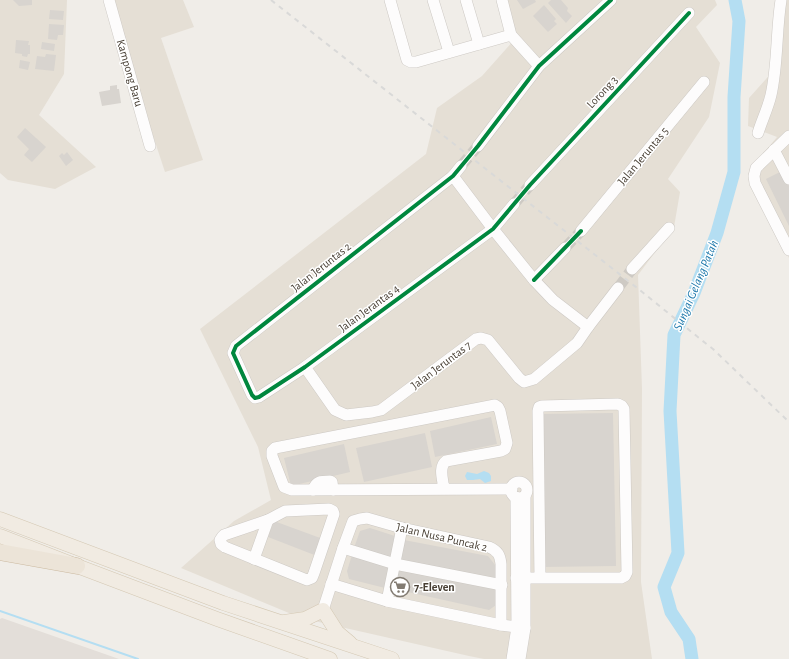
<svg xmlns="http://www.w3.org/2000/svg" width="789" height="659" font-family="'Alegreya Sans',sans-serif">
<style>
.residential{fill:#e5dfd5}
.industrial{fill:#e3ded9}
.water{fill:#b4def2}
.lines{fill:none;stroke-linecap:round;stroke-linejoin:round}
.stream{stroke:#b4def2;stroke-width:2}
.river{stroke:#b4def2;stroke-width:13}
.building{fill:#d8d4cf}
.minor-tunnel{stroke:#cecac4;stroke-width:11;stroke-dasharray:11 5.5;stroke-linecap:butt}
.minor-casing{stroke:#cdc9c4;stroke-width:12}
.major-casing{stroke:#d4c8b3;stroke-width:15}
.highway-casing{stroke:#cbb9a0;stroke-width:17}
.minor{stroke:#fdfcfc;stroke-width:11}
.major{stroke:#f1ebe2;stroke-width:14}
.highway{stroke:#ece4d8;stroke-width:16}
.rail{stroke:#d9d9d8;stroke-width:2;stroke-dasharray:5 5;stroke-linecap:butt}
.cycleway-casing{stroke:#fff;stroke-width:6}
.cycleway{stroke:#00873e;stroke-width:4}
.labels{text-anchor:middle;stroke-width:3;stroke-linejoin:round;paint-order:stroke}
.street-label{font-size:12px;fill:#473e33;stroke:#fff}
.poi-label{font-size:12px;font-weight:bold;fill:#473e33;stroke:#fff;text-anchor:start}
.water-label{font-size:13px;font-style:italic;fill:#207aac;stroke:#fff}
</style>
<rect width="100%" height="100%" fill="#f0ede8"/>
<g class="residential">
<path d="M0 0H67L64 74 39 115 96 167 55 189 8 180 0 173Z"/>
<path d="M108 0H183L194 27 161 38 203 160 165 172Z"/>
<path d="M502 0H715L717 5 696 27 720 63 709 117 668 179 680 192 674 227 638 275 642 389 641 582 652 659H484L469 656 301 618 181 568 234 521 271 500 258 447 200 329 426 154 437 108 482 76 515 39Z"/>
<path d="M781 0H789V258L753 189 751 168 777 137 748 126 749 98 774 70Z"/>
</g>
<path class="industrial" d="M2 618 119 659H0V619Z"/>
<path class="water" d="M484 471 489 473 491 476V481L485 483 480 479 473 480H467L465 476 467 472 477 474Z"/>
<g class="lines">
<path class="stream" d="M0 611 138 659"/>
<path class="river" d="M692 659 689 639 671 612 664 587 678 553 670 411 674 335 694 293 717 233 734 172V97L739 21 735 0"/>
</g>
<g class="building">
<path d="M13 0H32V5L19 6Z"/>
<path d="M517 0H535L536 2 523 9Z"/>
<path d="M551 0H561L568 8 567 11 572 16 566 23 548 3Z"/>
<path d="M544 5 556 19 554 21 557 24 548 32 533 16Z"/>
<path d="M50 10 64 11 63 20 49 19Z"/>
<path d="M49 24 64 25 63 35H58L57 40 48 39Z"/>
<path d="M16 40 29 41 28 45H30V54H28L27 57 22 56V54L15 53Z"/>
<path d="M42 42 55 44 54 51 41 49Z"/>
<path d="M46 54 56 55 54 71 35 69 37 56 45 57Z"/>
<path d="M20 60 30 62 28 70 19 68Z"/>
<path d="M117 85V89H119L121 103 102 106 99 92 110 90V86Z"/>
<path d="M25 128 46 147 32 162 24 155 29 149 17 137Z"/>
<path d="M67 152 73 160 66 166 59 156 62 153 64 155Z"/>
<path d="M782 171 789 186V226L766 179Z"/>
<path d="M613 413 616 566 542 567 539 414Z"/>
<path d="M491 417 497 444 435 457 430 431Z"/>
<path d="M425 433 432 467 364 482 356 448Z"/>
<path d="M344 444 350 472 291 486 284 458Z"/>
<path d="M274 521 323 539 317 556 268 537Z"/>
<path d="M370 528 398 537 394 559 354 548 360 531Z"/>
<path d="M404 540 488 556 495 565V580L400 560Z"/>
<path d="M352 555 389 566 385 588 349 579 347 571Z"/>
<path d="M399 569 496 588V605L489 610 394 589Z"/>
</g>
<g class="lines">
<g class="minor-tunnel">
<path d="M461 166 478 146"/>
<path d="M514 204 530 185"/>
<path d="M565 248 581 231"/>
<path d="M618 288 632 269"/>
</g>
<defs>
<g id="minor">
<path d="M109 0 150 146"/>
<path d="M390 0 407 60 411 62H416L511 35"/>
<path d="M433 0 449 52"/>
<path d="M466 0 479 44"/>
<path d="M502 0 511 35 539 66"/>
<path d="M758 133C762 120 768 108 771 95 778 64 776 31 781 0"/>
<path d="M789 136 756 168 754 176 755 183 789 250"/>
<path d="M478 146 539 66 611 0"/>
<path d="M774 150 789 179"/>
<path d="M461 166 453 176 236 346 233 353 252 395 255 398 259 397 305 367 493 229 514 204"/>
<path d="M453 176 493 229 534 280 553 300 588 327"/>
<path d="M530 185 689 13"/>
<path d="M581 231 704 82"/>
<path d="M632 269 669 228"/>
<path d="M534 280 565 248"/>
<path d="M305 367 335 410 346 415 372 412 381 410 476 339 481 338 488 340 519 378 524 382 534 379 577 343 588 327 618 288"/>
<circle cx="519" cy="490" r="8"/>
<path d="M444 489C443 480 438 467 446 461L501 451 505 449 507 443 500 411 498 407 495 405 275 448 272 451V456L284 487 292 490 512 489"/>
<path d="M313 490C316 481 321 481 330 481L332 482 333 490"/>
<path d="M329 509 333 511 334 514 314 573 312 578 307 580 225 547 221 544 220 540 222 537 224 535 268 520 285 511Z"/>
<path d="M343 548 395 564 502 585"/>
<path d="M254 559 268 520"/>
<path d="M516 578H621L625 576 627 572 624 409 622 406 618 404 542 406 539 407 538 411 540 578"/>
<path d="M331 584 387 601 501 625 525 628"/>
<path d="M387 601 402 528"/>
<path d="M323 610 343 548 353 521 360 519 367 518 402 528 489 547C498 551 500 555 501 564V625"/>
<path d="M512 659 517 627 516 497"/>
<path d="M520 659 525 628V496"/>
</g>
<g id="major">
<path d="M0 519 223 603 392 659"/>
<path d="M0 536 77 566 217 619 330 659"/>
<path d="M284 622 305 619 323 610 337 632 350 643"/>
</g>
<path id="highway" d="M0 552 77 566"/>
</defs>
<use href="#minor" class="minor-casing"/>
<use href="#major" class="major-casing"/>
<use href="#highway" class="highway-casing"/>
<use href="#minor" class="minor"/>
<use href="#major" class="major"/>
<use href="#highway" class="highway"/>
<path class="rail" d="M271 0 641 291 704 342 713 349 789 422"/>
<defs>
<g id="cycleway">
<path d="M611 0 539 66 478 146 453 176 236 346 233 353 252 395 255 398 259 397 305 367 493 229 530 185 689 13"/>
<path d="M534 280 581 231"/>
</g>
</defs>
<use href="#cycleway" class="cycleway-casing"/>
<use href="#cycleway" class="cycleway"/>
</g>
<defs>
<symbol id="supermarket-ring" viewBox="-11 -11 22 22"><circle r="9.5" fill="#fff" stroke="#827b72" stroke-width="1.5"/><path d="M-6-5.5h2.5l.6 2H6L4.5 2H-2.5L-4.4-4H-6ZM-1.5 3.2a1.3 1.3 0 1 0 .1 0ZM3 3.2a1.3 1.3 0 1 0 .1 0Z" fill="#827b72"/></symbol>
</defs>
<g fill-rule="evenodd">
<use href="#supermarket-ring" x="389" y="576" width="22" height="22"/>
</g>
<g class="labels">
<g class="street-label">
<text transform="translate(130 73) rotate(74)" y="4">Kampong Baru</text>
<text transform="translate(602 92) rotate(-47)" y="4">Lorong 3</text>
<text transform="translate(643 156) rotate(-50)" y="4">Jalan Jeruntas 5</text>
<text transform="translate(321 267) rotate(-38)" y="4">Jalan Jeruntas 2</text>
<text transform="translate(369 308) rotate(-36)" y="4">Jalan Jerantas 4</text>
<text transform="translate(441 365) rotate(-37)" y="4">Jalan Jeruntas 7</text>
<text transform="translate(442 537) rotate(13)" y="4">Jalan Nusa Puncak 2</text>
</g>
<g class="poi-label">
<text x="414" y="591">7-Eleven</text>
</g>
<g class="water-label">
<text transform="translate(695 285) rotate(-67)" y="5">Sungai Gelang Patah</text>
</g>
</g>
</svg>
